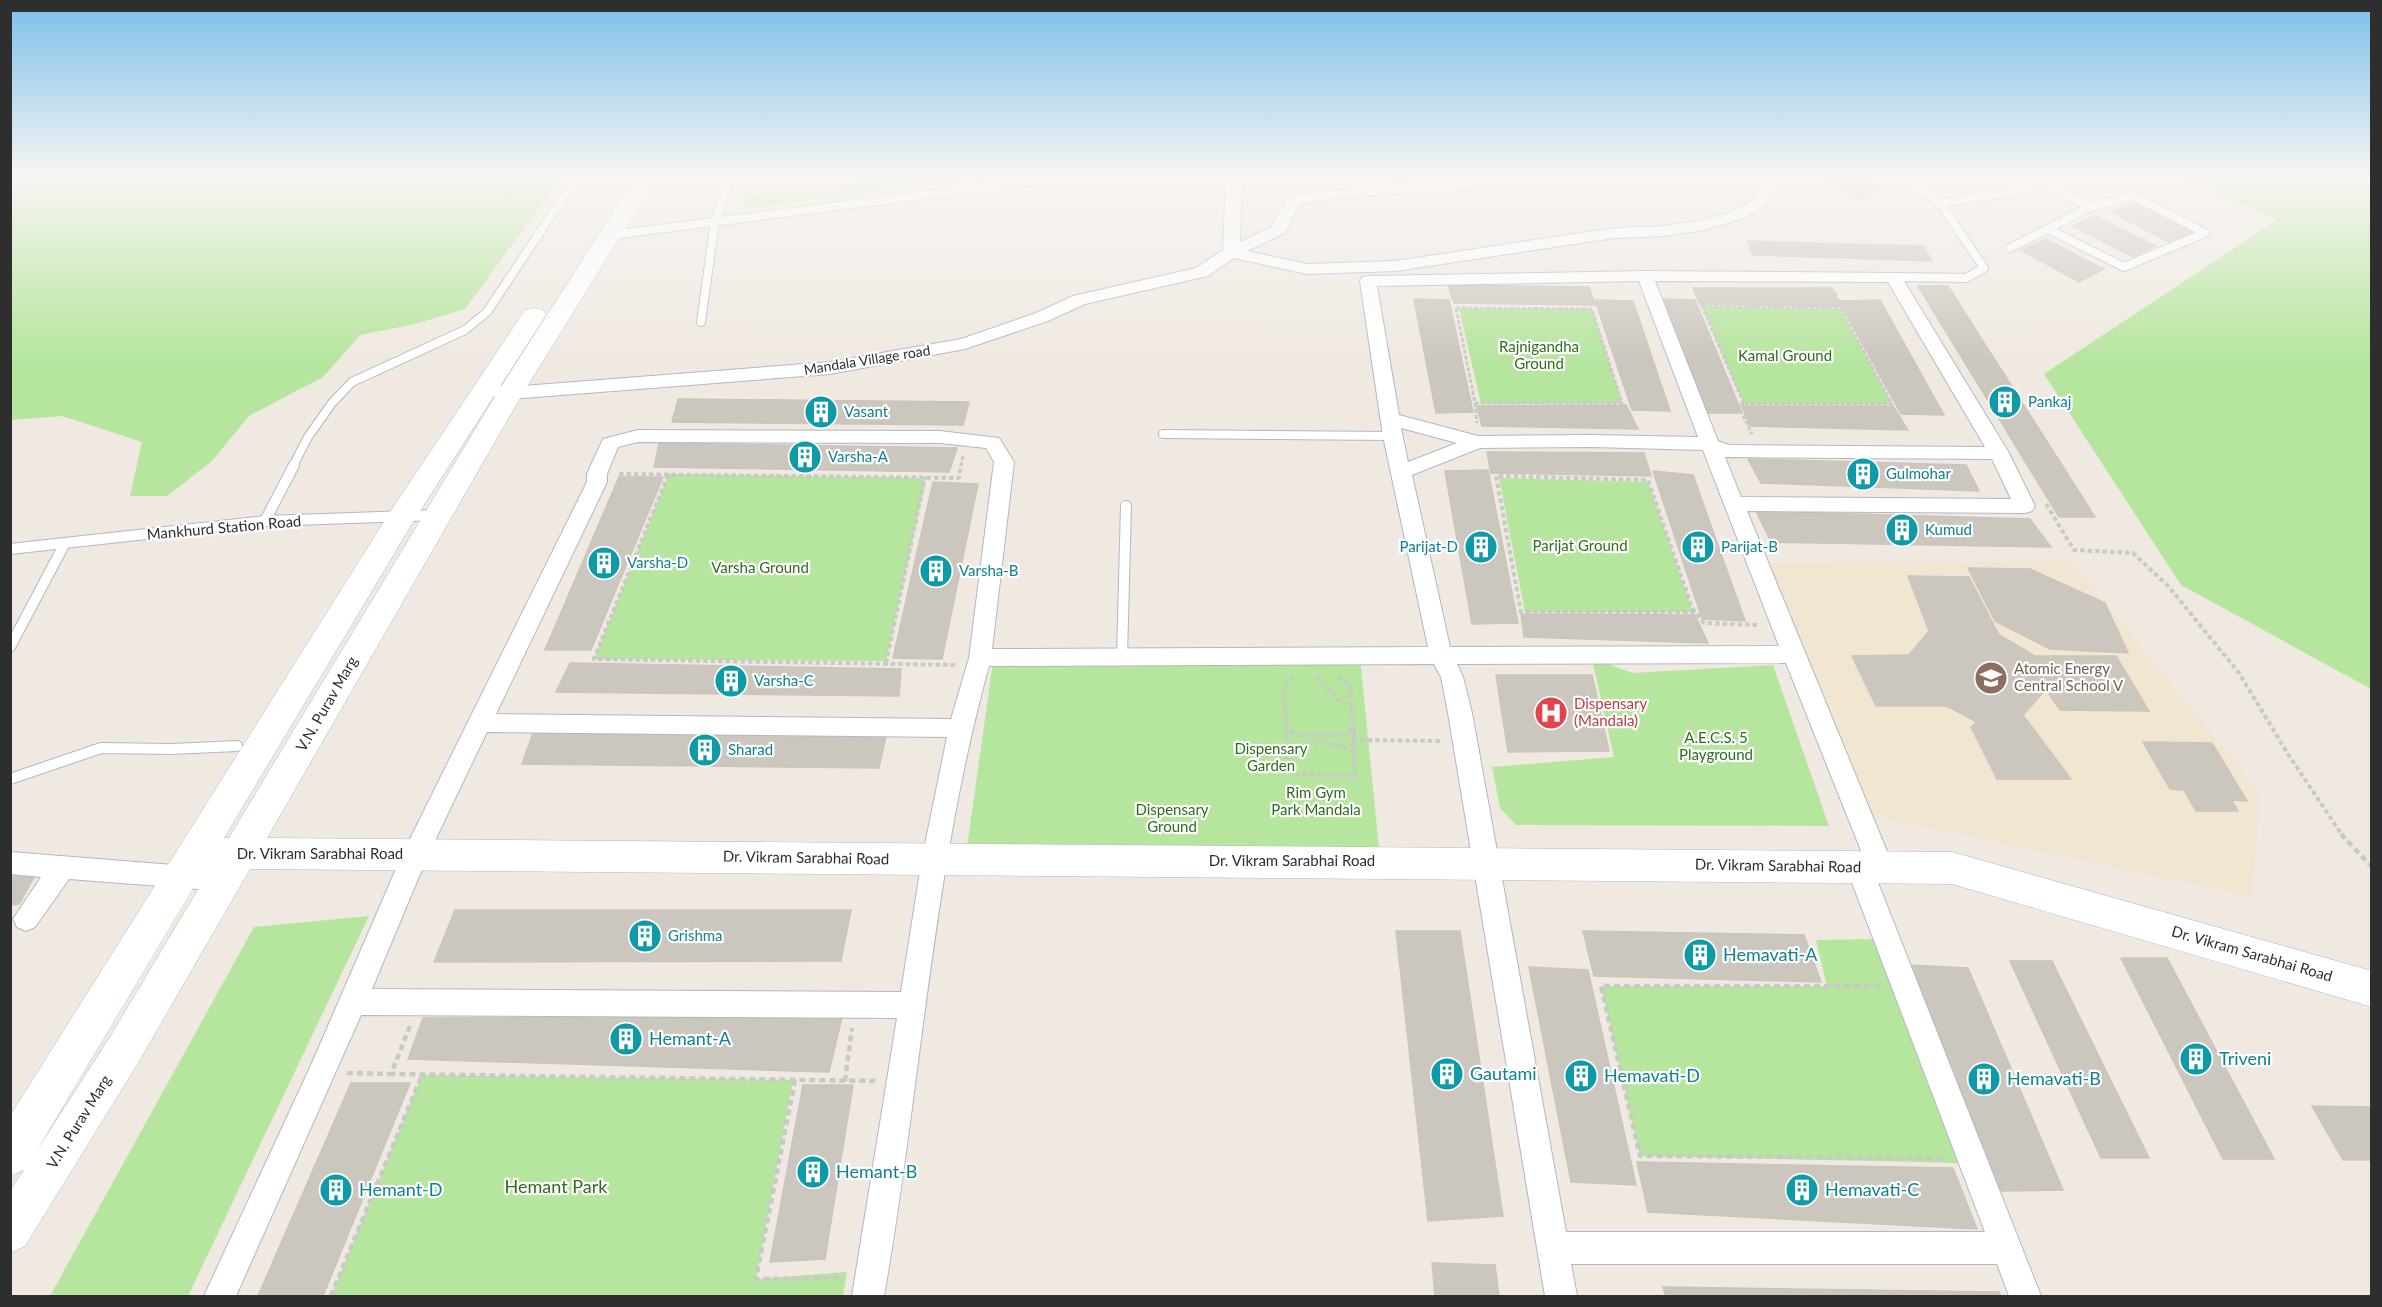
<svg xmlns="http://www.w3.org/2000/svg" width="2382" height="1307" font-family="Lato,sans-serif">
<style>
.education{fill:#f0e6d1}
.green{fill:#b6e59e}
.building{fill:#cbc7bf;stroke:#cbc5ba;stroke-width:1.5}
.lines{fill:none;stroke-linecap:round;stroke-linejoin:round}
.lane-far1-casing{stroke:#b4b7c1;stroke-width:10}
.lane-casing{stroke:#b4b7c1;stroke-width:12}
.street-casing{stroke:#b4b7c1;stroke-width:2}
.secondary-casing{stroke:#b4b7c1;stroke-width:1}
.path-far2{stroke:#c9c9c9;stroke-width:3;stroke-dasharray:4 2;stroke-linecap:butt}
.path-far1{stroke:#c9c9c9;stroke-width:4;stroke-dasharray:4.5 3;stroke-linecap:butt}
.path{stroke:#c9c9c9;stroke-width:4.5;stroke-dasharray:6 4;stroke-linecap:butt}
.lane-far1{stroke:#fff;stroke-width:8}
.lane{stroke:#fff;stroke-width:10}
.street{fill:#fff;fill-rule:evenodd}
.secondary{fill:#fff;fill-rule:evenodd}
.labels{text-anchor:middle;stroke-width:4.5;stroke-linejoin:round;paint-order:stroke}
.far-street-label{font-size:14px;fill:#2e2e2e;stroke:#fff}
.park-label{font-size:15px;fill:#2c6e1b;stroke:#fff}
.culture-label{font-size:15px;fill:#0d838f;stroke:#fff;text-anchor:start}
.street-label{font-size:15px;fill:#2e2e2e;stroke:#fff}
.education-label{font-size:15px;fill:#785e54;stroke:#fff;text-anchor:start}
.health-label{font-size:15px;fill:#be3a42;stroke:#fff;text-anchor:start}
.near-culture-label{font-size:18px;fill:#0d838f;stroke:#fff;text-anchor:start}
.near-park-label{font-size:18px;fill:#2c6e1b;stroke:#fff}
</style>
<rect width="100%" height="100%" fill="#efe9e1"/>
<path class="education" d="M2071 561 2260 792 2252 897 1873 816 1768 563Z"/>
<g class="green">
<path d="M11 178H561L465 309 415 324 360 335 323 377 249 416 212 461 167 496H130L142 442 62 416 11 420Z"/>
<path d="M891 178H976L743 209 747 195 814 189Z"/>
<path d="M2182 178H2371V689L2181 585 2044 374 2277 220Z"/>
<path d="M1702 306 1841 309 1892 404H1744Z"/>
<path d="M1459 308 1592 309 1622 403 1481 404Z"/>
<path d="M669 474 926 478 886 661 594 659Z"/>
<path d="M1499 478 1648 482 1693 612H1525Z"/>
<path d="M1360 658 1380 858 966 854 993 662Z"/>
<path d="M1593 663 1608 664 1632 673 1773 665 1829 826 1516 825 1500 808 1492 767 1614 757Z"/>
<path d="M369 916 188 1296H50L254 927Z"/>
<path d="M1879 939 1963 1163 1640 1156 1601 986H1827L1816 940Z"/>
<path d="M422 1075 793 1080 756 1279 847 1272 843 1296H331Z"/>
</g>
<g class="building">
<path d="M1833 178H1858L1880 189 1859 200 1824 182Z"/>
<path d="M2137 203 2195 233 2170 243 2110 212Z"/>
<path d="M2095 216 2156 246 2133 257 2072 226Z"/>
<path d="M2046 239 2104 269 2079 282 2021 250Z"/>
<path d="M1747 241 1923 246 1932 261 1753 255Z"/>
<path d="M1448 285 1589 287 1595 305 1454 303Z"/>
<path d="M1918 286H1948L2095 517H2059Z"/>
<path d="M1693 288H1832L1840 307 1700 304Z"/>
<path d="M1414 299 1449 300 1473 412 1436 413Z"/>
<path d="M1660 299 1695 300 1742 413H1704Z"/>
<path d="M1595 300 1633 301 1670 411 1632 410Z"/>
<path d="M1880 300 1944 415 1901 414 1839 301Z"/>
<path d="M678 399 969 402 963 425 672 422Z"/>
<path d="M1626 405 1638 429 1482 426 1477 406Z"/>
<path d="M1742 406H1893L1908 430 1750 426Z"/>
<path d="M659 443 957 448 949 472 654 467Z"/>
<path d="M1487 452 1644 453 1651 476 1491 473Z"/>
<path d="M1748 459 1966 465 1979 491 1761 483Z"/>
<path d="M1488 470 1518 623 1472 624 1445 471Z"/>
<path d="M1653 471 1693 475 1745 621 1702 619Z"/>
<path d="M619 477H663L591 650H545Z"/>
<path d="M933 482 978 484 942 659 893 658Z"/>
<path d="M1756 511 2030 519 2051 547 1771 542Z"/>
<path d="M1968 568 2030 569 2105 603 2128 653 2050 649 1995 621Z"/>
<path d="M1908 576 1969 577 1999 635 2035 656H2116L2149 711 2060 710 2046 689 2023 715 2071 779H1997L1971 727 1977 722 1947 706H1876L1852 656 1909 655 1929 631Z"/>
<path d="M1521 614 1695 615 1708 643 1524 637Z"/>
<path d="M570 663 901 669 899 696 556 692Z"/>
<path d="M1496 675H1592L1609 751 1508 752Z"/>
<path d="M533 733 886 736 879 768 522 764Z"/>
<path d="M2143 742 2212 743 2247 801 2232 800 2238 811H2196L2184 790 2170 789Z"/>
<path d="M37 872 19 904 10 905V874Z"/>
<path d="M455 910H851L841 961 434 962Z"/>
<path d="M1396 931H1460L1503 1216 1428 1221Z"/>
<path d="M1583 931 1804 935 1821 982 1594 976Z"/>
<path d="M2121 958H2167L2274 1159H2223Z"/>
<path d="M2010 961H2052L2149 1158H2101Z"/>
<path d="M1908 965 1968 968 2063 1190 1997 1191Z"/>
<path d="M1529 967 1588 970 1636 1185 1571 1182Z"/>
<path d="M842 1017 829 1072 408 1059 423 1018Z"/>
<path d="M351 1083H410L323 1296H258Z"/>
<path d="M803 1085H853L825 1259 770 1262Z"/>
<path d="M2312 1106 2372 1107V1160H2343Z"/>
<path d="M1637 1162 1953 1168 1977 1229 1648 1212Z"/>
<path d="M1432 1263 1495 1265 1499 1296H1435Z"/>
<path d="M1663 1287 1999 1292 2001 1296H1666Z"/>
</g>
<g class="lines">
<defs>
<g id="lane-far1">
<path d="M1904 178 1940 203"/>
<path d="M611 235 1060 178"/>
<path d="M2010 248 2090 207 2134 196 2205 233 2124 267 2048 229"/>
<path d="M1893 277 1966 278 1984 268 1940 203 2013 192 2031 184 2046 183 2090 207"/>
<path d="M701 322 715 221 731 178"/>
<path d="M1163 434 1393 436"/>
<path d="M293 466 308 437 332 403 352 382 465 330 487 312 576 178"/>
</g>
<g id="lane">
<path d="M265 521 294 465"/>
<path d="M10 549 265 521 438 515"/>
<path d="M10 647 64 545"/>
<path d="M1122 657 1126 506"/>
<path d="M10 779 101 748 171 749 237 746"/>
</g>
<g id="street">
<path d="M1226 178H1242L1240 242 1272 227 1286 200 1294 195 1382 185 1494 178H1538C1527 190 1381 194 1355 196 1337 198 1318 201 1300 204L1285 233 1247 251 1307 264 1396 261 1614 228 1665 226 1702 220 1729 213 1746 205 1772 178H1788L1758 211 1741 219 1703 230 1665 236 1614 238 1396 271 1307 274 1234 258 1208 276 1085 304 1048 321 965 349 830 374 510 399 478 394 476 390 478 386 485 384 510 387 830 362 961 339 1036 313 1073 296 1196 268 1223 250Z"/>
<path d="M1645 271 1899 273 2009 453 2035 506 2032 511 2025 513 1747 511 1893 866 1889 874 1880 877 1875 875 2041 1296H2009L1997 1264H1571L1577 1296H1545L1448 713 1441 677 1434 664 989 666C932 871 921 1087 884 1296H852L897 1018 361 1015 236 1296H204L312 1063 402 855 587 482V474L603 439 638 430 940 431 999 438 1014 462 992 649 1428 647 1383 436 1360 281 1362 277 1368 276ZM1639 281 1698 437 1593 435 1478 436 1399 415 1377 286ZM1655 281 1888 282 1985 447 1729 445 1718 441ZM1401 428 1457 443 1408 462ZM638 442 940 443 986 448 994 462 969 658 951 719 496 714 607 482V474L618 447ZM1593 447 1703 450 1779 646 1450 647 1412 475 1480 448ZM1725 457 1992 459 2011 499 1741 497ZM1786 663 1864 858 1859 856 1850 859 1846 867 1985 1232H1566L1472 713 1463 677 1457 664ZM487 732 947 737 922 859 901 992 372 989 428 855Z"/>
<path d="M10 852 224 869 233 872 237 880 233 888 224 891 69 879 35 927 26 931 17 927 13 919 41 877 10 874Z"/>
</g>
<path id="secondary" d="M635 178H657L523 393 267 838 1952 852 2372 971V1007L1952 884 250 869 138 1063 25 1246 10 1253V1191L24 1170 10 1176V1116L392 509 525 310 534 308 543 310 546 315 413 522 224 838H229L497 393ZM205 868H211L110 1037 36 1152Z"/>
</defs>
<use href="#lane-far1" class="lane-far1-casing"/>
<use href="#lane" class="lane-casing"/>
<use href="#street" class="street-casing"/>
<use href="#secondary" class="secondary-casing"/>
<g class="path-far2">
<path d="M1835 292 1841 309"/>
<path d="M1702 306 1841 309 1892 404H1744Z"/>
<path d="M1456 308 1592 309 1622 403H1475Z"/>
<path d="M1475 403 1477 423"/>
<path d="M1744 404 1738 405 1752 434"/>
<path d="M961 466 963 456"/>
</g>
<g class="path-far1">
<path d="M619 474 959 478 961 465"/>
<path d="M668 475 594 659 956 665"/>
<path d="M2046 504 2074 550 2133 553 2169 587 2239 673 2288 754 2342 835"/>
<path d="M1695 612H1521L1496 476 1648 480 1692 608 1704 623 1757 625"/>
<path d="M886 663 925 477"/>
<path d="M1293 677 1284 687 1286 729 1296 735H1345L1353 727 1355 776 1294 774 1286 767 1287 750C1309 741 1333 740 1354 752"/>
<path d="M1316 677 1337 699 1351 707"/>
<path d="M1339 677 1350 685 1354 740 1440 741"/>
<path d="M1286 729 1287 750"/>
</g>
<g class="path">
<path d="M2341 834 2372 867"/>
<path d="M1880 986H1601L1640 1156 1944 1158"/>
<path d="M410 1026 391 1074 876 1081"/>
<path d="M347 1073 391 1074"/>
<path d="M795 1080 756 1279 843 1278"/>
<path d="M845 1081 852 1028"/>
<path d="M331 1296 422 1075"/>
</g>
<use href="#lane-far1" class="lane-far1"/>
<use href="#lane" class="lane"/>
<use href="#street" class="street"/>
<use href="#secondary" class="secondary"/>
</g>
<linearGradient id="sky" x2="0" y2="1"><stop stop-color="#7abfeb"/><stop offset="0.49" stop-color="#f8f5f2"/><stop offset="1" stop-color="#f8f5f2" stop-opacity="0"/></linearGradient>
<rect width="2382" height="361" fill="url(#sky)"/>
<defs>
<symbol id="building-disc" viewBox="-11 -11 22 22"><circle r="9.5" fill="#0f9aa8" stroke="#fff"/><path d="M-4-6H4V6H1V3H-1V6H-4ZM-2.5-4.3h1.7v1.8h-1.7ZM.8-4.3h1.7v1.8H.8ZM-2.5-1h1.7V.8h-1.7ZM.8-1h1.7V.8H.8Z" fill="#fff"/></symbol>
<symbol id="school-disc" viewBox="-11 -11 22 22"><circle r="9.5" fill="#8d6e63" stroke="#fff"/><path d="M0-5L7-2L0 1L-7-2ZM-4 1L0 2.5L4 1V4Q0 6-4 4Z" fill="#fff"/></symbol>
<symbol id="hospital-disc" viewBox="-11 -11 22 22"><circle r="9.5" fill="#e0444e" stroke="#fff"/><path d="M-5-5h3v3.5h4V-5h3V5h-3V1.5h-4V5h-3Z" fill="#fff"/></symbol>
</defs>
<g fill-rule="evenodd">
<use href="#building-disc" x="1986" y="383" width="38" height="38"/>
<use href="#building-disc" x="802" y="393" width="38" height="38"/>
<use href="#building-disc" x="786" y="438" width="38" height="38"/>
<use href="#building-disc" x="1844" y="455" width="38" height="38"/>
<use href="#building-disc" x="1883" y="511" width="38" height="38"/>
<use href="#building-disc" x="1462" y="528" width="38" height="38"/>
<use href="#building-disc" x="1679" y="528" width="38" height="38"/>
<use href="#building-disc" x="585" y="544" width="38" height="38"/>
<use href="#building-disc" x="917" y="552" width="38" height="38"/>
<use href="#school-disc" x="1972" y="659" width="38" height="38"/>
<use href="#building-disc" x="712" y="662" width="38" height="38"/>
<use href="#hospital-disc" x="1532" y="694" width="38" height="38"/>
<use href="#building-disc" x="686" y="731" width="38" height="38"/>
<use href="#building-disc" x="626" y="917" width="38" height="38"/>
<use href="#building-disc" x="1681" y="936" width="38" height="38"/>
<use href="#building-disc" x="607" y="1020" width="38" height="38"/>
<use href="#building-disc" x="2177" y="1040" width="38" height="38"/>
<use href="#building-disc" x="1428" y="1055" width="38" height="38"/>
<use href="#building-disc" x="1562" y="1057" width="38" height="38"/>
<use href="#building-disc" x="1965" y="1060" width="38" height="38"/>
<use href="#building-disc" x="794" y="1153" width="38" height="38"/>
<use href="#building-disc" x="317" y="1171" width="38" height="38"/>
<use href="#building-disc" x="1783" y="1171" width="38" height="38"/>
</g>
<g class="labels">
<g class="far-street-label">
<text transform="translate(867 360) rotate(-9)" y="5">Mandala Village road</text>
</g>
<g class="park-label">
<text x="1539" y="352">Rajnigandha<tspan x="1539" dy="17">Ground</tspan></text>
<text x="1785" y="361">Kamal Ground</text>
<text x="1580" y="551">Parijat Ground</text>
<text x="760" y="573">Varsha Ground</text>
<text x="1716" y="743">A.E.C.S. 5<tspan x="1716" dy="17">Playground</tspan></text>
<text x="1271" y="754">Dispensary<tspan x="1271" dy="17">Garden</tspan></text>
<text x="1316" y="798">Rim Gym<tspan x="1316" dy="17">Park Mandala</tspan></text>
<text x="1172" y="815">Dispensary<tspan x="1172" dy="17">Ground</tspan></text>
</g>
<g class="culture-label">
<text x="2028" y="407">Pankaj</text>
<text x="844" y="417">Vasant</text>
<text x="828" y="462">Varsha-A</text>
<text x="1886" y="479">Gulmohar</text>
<text x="1925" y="535">Kumud</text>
<text x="1458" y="552" text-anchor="end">Parijat-D</text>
<text x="1721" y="552">Parijat-B</text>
<text x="627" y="568">Varsha-D</text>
<text x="959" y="576">Varsha-B</text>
<text x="754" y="686">Varsha-C</text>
<text x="728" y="755">Sharad</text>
<text x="668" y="941">Grishma</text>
</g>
<g class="street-label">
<text transform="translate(224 528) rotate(-5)" y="5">Mankhurd Station Road</text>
<text transform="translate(327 704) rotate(-60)" y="5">V.N. Purav Marg</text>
<text x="320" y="859">Dr. Vikram Sarabhai Road</text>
<text transform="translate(806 858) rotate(1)" y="5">Dr. Vikram Sarabhai Road</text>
<text x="1292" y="866">Dr. Vikram Sarabhai Road</text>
<text transform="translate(1778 866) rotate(1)" y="5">Dr. Vikram Sarabhai Road</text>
<text transform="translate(2252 954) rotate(16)" y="5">Dr. Vikram Sarabhai Road</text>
<text transform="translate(79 1122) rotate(-58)" y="5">V.N. Purav Marg</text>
</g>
<g class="education-label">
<text x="2014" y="674">Atomic Energy<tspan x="2014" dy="17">Central School V</tspan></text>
</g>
<g class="health-label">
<text x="1574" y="709">Dispensary<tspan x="1574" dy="17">(Mandala)</tspan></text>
</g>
<g class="near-culture-label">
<text x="1723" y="961">Hemavati-A</text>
<text x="649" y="1045">Hemant-A</text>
<text x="2219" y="1065">Triveni</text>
<text x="1470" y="1080">Gautami</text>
<text x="1604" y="1082">Hemavati-D</text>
<text x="2007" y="1085">Hemavati-B</text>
<text x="836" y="1178">Hemant-B</text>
<text x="359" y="1196">Hemant-D</text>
<text x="1825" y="1196">Hemavati-C</text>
</g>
<g class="near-park-label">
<text x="556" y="1193">Hemant Park</text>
</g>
</g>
<rect width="2382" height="1307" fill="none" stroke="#2e2e2e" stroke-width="24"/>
</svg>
